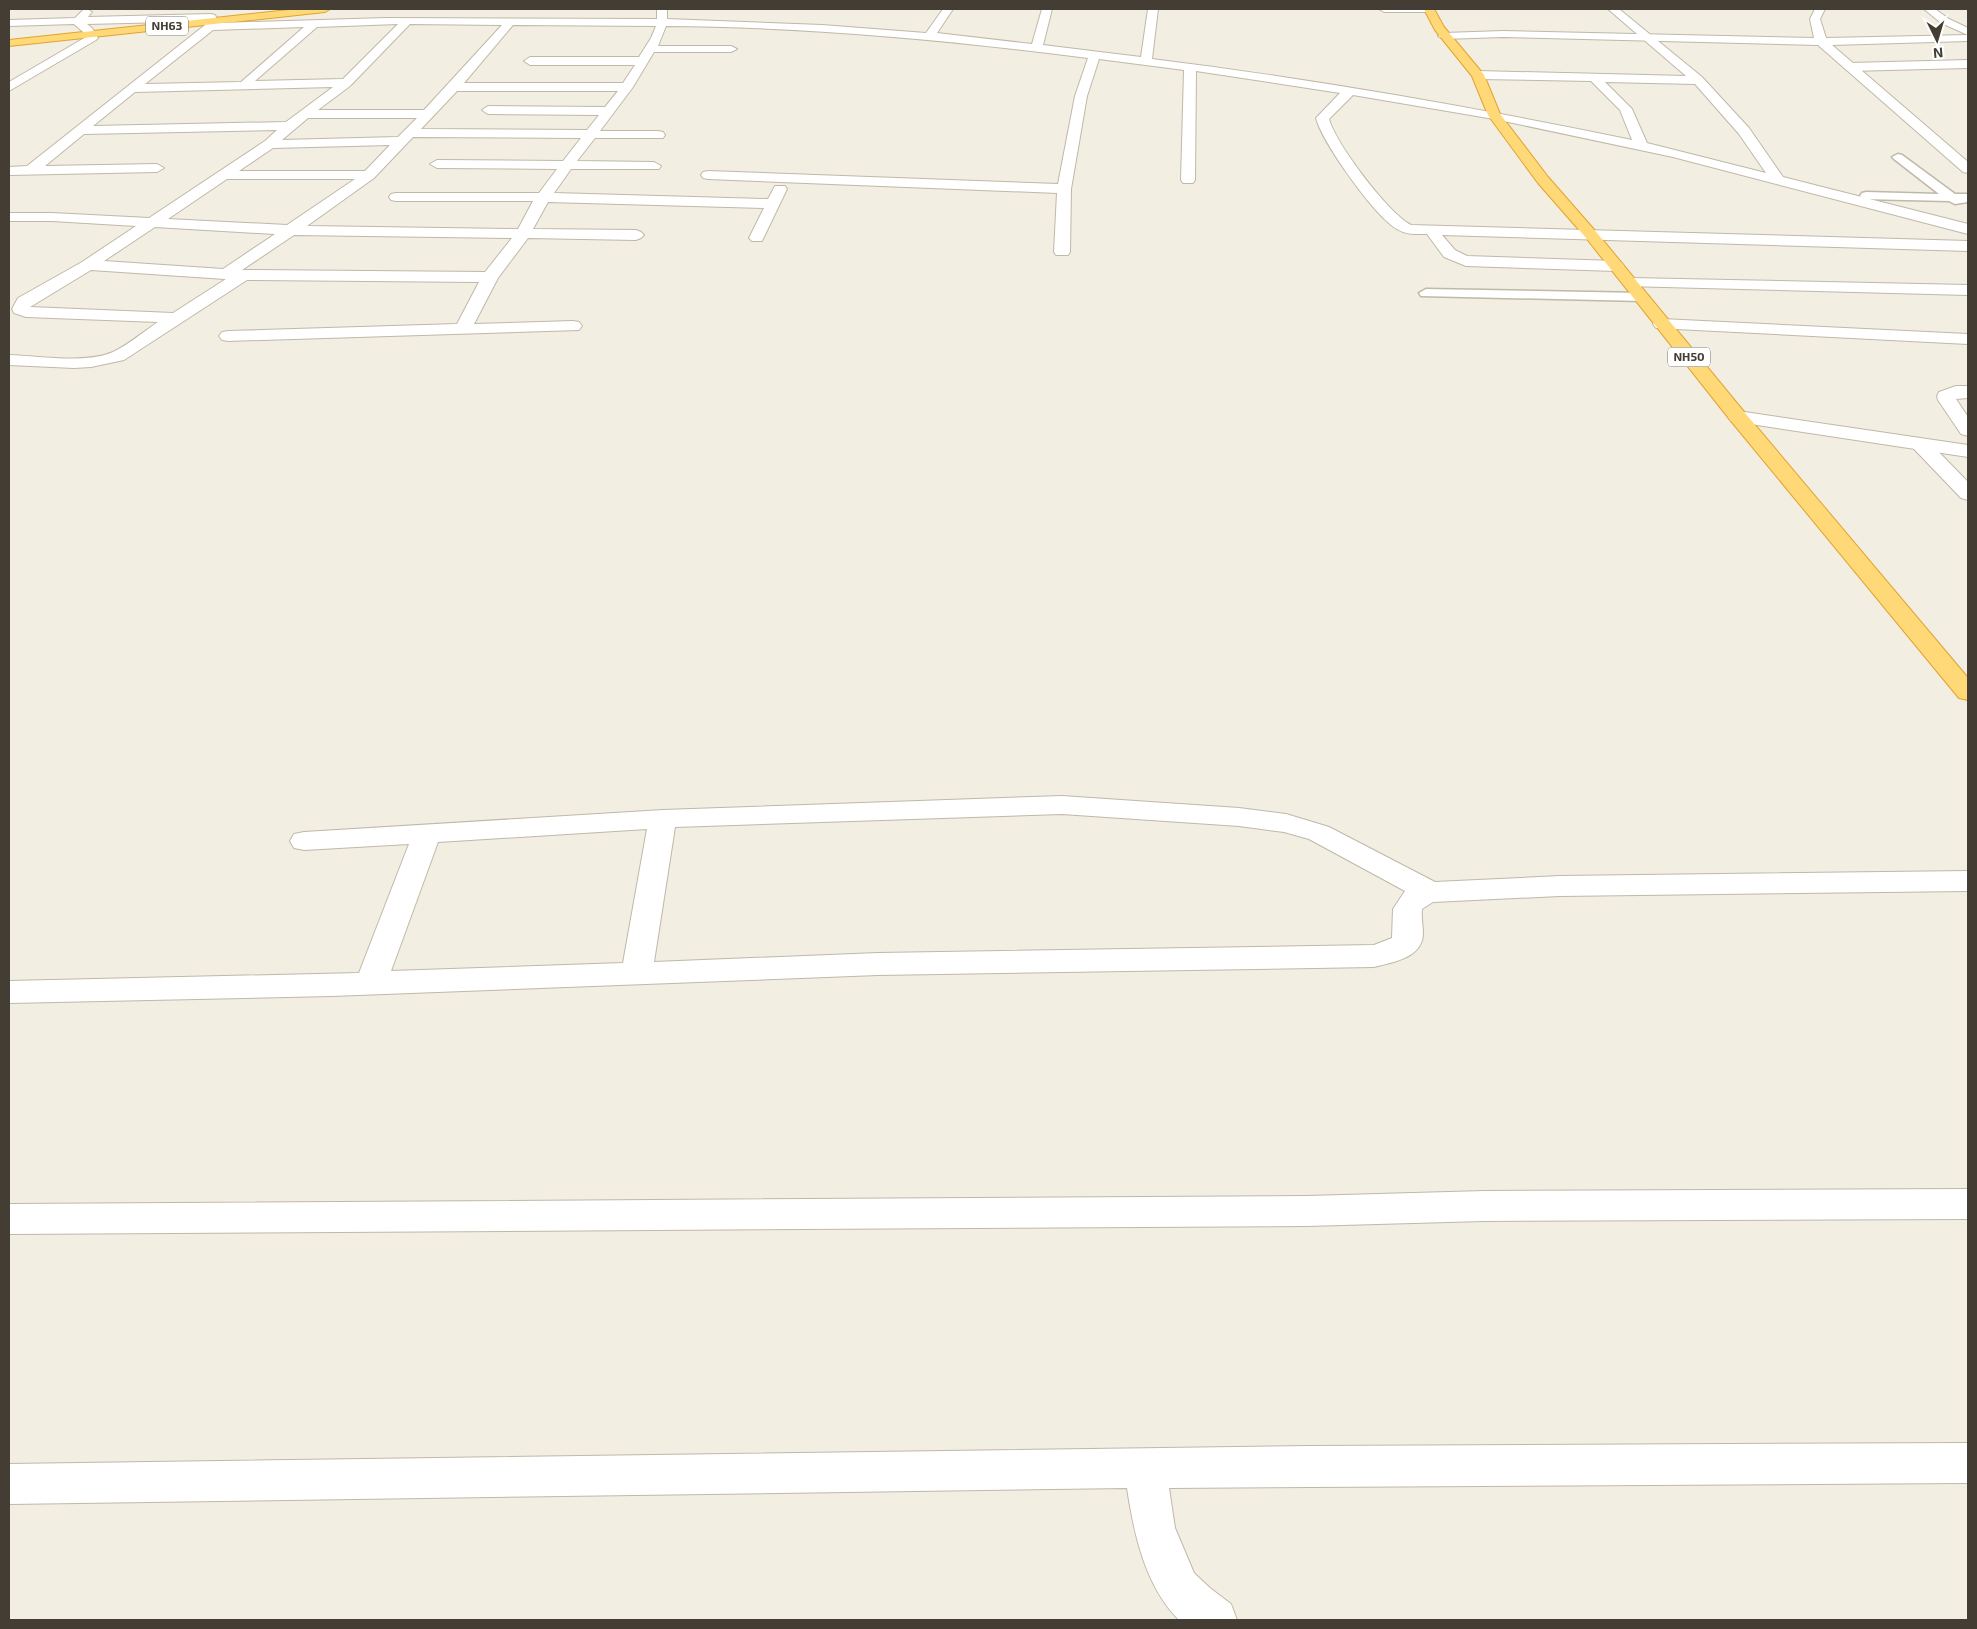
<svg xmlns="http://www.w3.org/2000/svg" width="1977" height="1629" font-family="'Exo 2',sans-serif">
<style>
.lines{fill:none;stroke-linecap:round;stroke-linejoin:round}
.service-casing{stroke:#c0b8a8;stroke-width:3}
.minor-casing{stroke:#c0b8a8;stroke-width:2}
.tertiary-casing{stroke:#c0b8a8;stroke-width:2}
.trunk-casing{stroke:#e1a32d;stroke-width:2}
.service{fill:#fff;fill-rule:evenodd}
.minor{fill:#fff;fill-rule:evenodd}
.tertiary{fill:#fff;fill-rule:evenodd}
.trunk{fill:#ffd877;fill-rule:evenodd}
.labels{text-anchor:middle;stroke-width:5;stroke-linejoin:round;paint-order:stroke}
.shield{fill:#fff;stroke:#7b7770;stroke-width:1}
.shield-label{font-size:12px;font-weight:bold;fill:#433d33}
</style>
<rect width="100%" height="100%" fill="#f2eee2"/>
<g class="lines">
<defs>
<g id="service">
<path d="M1898 154 1902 155 1955 194H1968V202L1955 204 1949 201 1862 199 1860 196 1862 193 1866 192 1939 194 1894 159 1892 157Z"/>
<path d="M1426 289 1642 293 1649 297 1642 301 1421 296 1419 293Z"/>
</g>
<g id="minor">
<path d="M87 9 92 12 88 17 211 14 215 15 218 21 217 23 386 18 657 19V9H667V19L822 25 926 33 943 9H953L937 33 1032 44 1042 9H1052L1043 45 1141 57 1148 9H1158L1152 59C1313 79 1473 107 1632 140L1620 110 1591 81 1478 79 1472 75 1478 71 1686 76 1608 9H1619L1702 77 1749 128 1783 177 1968 224V234L1673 157 1494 119 1353 95 1329 119C1336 144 1388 213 1411 225L1968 241V251L1442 235 1455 250 1467 256 1616 261 1622 263 1624 266 1622 269 1616 271 1466 266 1444 257 1427 234C1416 234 1406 235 1397 229 1375 217 1322 142 1316 118L1340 93 1196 71 1195 180 1193 183H1183L1181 180 1184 70 1099 59 1087 96 1071 189 1070 252 1068 255H1056L1054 252 1057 193 708 179 703 178 701 175 703 172 708 171 1058 184 1075 96 1088 58C948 40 808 27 666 26L658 46H731L737 49 731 52H654L633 87 600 131H658L663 132 665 135 663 138H595L577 161 654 162 661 166 659 169H571L554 193 768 199 775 186H785L787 189 762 241H752L749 238 764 208 548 202 533 229 636 230 641 232 644 235 641 238 636 240 528 238 498 278 474 324 573 321 579 322 582 326 579 330 228 341 222 340 219 336 222 332 228 331 457 324 479 282 247 280 124 360 91 367 74 368 9 365V355C39 356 85 364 113 352 128 345 143 332 158 322L26 317 14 313 12 309 18 298 82 262 136 226 52 221H9V213H52L149 218 265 141 277 130 84 134 45 166 157 164 164 168 157 172 9 175V167L27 166 205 25 208 21 87 24 92 28 98 38 96 40 9 91V82L86 37 83 32 74 24 9 26V20L75 18 83 10ZM398 24 343 79 255 81 317 27ZM410 24 502 25 424 110H318L350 86ZM513 25 656 26 651 38 639 57H530L524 61 530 65H635L623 83H464ZM304 27 241 82 145 84 213 30ZM1605 82 1695 84 1739 134 1766 173 1647 143 1632 109ZM333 87 286 122 93 126 135 92ZM457 91H618L605 107 488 106 482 110 488 114 599 115 587 130 421 129ZM308 118H417L398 137 282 140ZM413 137 581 138 563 161 437 160 430 164 437 168 557 169 539 193H396L391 194 389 197 391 200 396 201H533L518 229 307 226 374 178ZM390 145 365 171H239L273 148ZM227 179H355L287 225 168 219ZM155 227 275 234 223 269 104 261ZM294 235 512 238 485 272 242 270ZM91 270 225 279H226L173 313 30 307Z"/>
<path d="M1379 9H1434L1429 12H1384Z"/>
<path d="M1924 9H1935L1949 19 1968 28V35L1941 23Z"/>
<path d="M1968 60V68L1849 71 1843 67 1849 63Z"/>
<path d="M1631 278 1968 285V295L1625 286 1623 283 1625 280Z"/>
<path d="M1662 319 1968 334V344L1656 328 1653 324 1656 320Z"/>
<path d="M1956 386H1968V398L1956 399 1968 417V436L1961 434 1938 400 1937 396 1939 392Z"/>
<path d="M1921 439 1928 441 1968 482V500L1961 498 1914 449 1911 445 1914 441Z"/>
<path d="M1062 796 1239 808 1286 814 1329 827 1435 882 1560 876 1968 871V891L1560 896 1433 902 1422 909C1421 918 1423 925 1423 933 1423 958 1393 962 1374 967L878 975 332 996 9 1003V981L359 973 409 844 304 850 294 848 290 841 294 834 304 832 663 810ZM1062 814 1239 826 1284 832 1309 839 1405 891 1393 909 1392 938 1374 945 878 953 654 962 675 827ZM647 829 623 963 391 971 438 842Z"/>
<path d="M1968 1189V1219L1484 1221 1307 1226 9 1234V1204L1307 1196 1484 1191Z"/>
<path d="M1968 1443V1483L1169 1488 1175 1528 1194 1573 1210 1588 1231 1604 1237 1620H1179C1145 1586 1134 1534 1127 1488L9 1504V1464L1311 1446Z"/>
</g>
<g id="tertiary">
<path d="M1815 9H1825L1820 19 1826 38 1968 35V41L1832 45 1968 162V173L1963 172 1818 45 1503 37 1444 39 1438 36 1444 33 1503 31 1814 38 1810 19Z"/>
<path d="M1738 411 1968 445V457L1731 421 1728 417 1731 413Z"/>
</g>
<g id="trunk">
<path d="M298 9H330L325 12 9 46V40Z"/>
<path d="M1424 9H1434L1444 27 1484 75 1500 114 1548 177 1597 233 1745 413 1968 678V700L1959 698 1731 421 1587 239 1538 183 1488 115 1472 76 1435 30Z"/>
</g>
</defs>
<use href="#service" class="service-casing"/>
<use href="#minor" class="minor-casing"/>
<use href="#tertiary" class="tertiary-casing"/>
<use href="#trunk" class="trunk-casing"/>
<use href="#service" class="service"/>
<use href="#minor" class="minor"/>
<use href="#tertiary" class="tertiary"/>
<use href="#trunk" class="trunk"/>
</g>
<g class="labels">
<g class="shield">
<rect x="146" y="16.5" width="42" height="19" rx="4"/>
<rect x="1668" y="347.5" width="42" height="19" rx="4"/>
</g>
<g class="shield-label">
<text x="167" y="30">NH63</text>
<text x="1689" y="361">NH50</text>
</g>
</g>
<rect width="1977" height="1629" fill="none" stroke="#433d33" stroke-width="20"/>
<g transform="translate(1937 40) rotate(175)" stroke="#ffffff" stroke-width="4" paint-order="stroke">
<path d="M0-4L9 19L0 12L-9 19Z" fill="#433d33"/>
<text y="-8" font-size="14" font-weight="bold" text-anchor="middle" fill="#433d33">N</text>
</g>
</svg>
